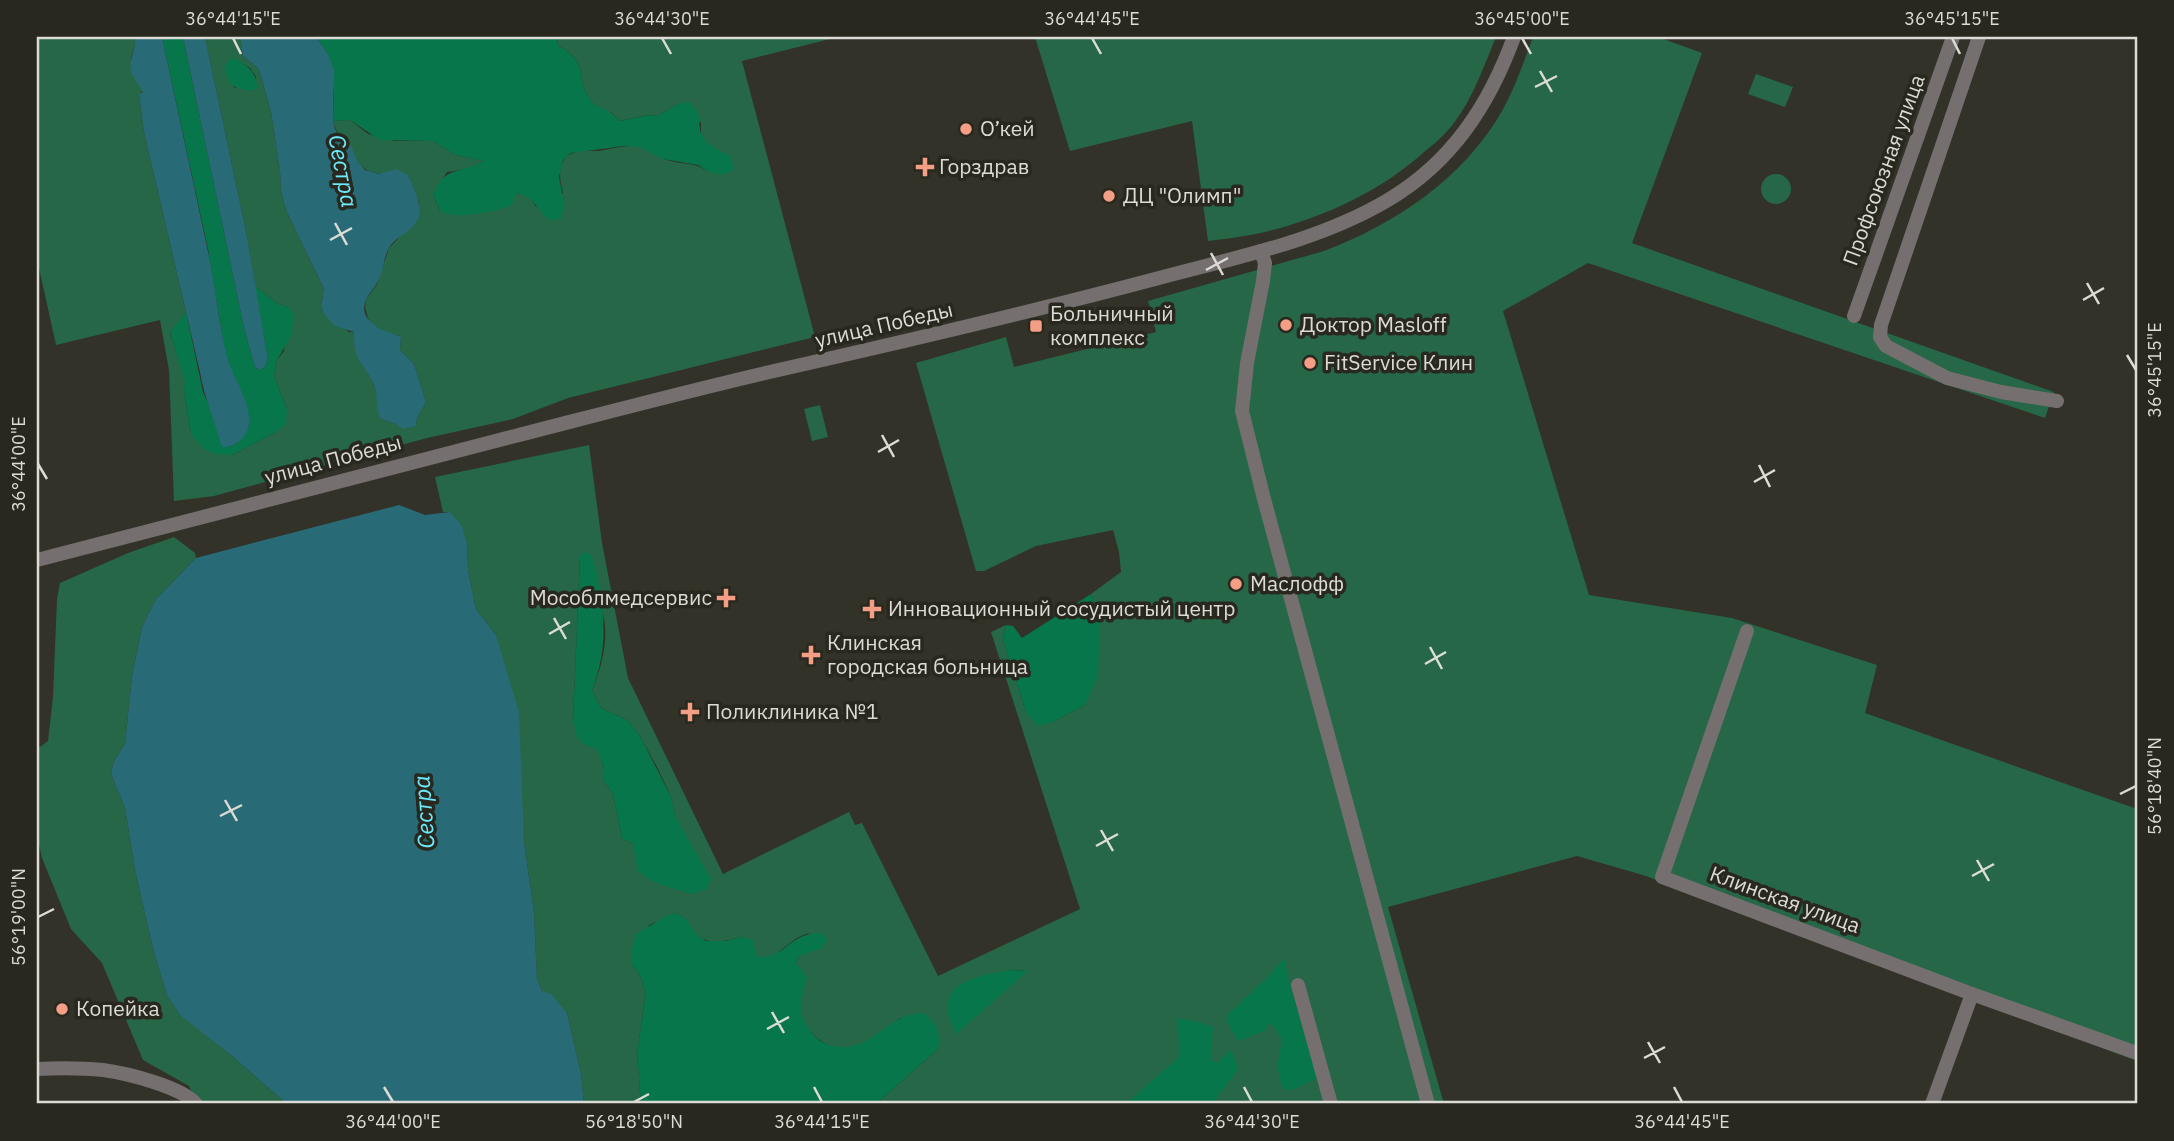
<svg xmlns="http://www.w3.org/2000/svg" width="2174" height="1141" font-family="'IBM Plex Sans',sans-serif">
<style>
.green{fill:#256746;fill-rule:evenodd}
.forest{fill:#07774b}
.water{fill:#286b76}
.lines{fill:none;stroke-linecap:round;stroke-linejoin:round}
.minor{stroke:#756f70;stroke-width:14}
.ticks{fill:none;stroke:#dcdbd5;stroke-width:2.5}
.poi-dot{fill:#f49e86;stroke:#29281e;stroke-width:2.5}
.labels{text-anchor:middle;stroke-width:7;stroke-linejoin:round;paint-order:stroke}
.poi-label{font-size:21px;fill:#dcdbd5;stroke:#29281e;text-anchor:start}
.street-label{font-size:21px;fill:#dcdbd5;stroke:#29281e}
.water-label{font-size:23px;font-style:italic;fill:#6beafe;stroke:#29281e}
.neatline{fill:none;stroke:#dcdbd5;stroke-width:2.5}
.ticks-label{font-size:18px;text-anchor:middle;fill:#dcdbd5}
</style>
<rect width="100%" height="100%" fill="#333228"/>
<g class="green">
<path d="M37 37H135C137 46 132 51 131 59 130 71 139 82 143 91L139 94 144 132 186 312 170 333 186 382 184 391 191 434 232 455 276 432 287 409 274 376 277 360 284 351 289 307 278 304 255 286 247 236 205 37H240L243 56 259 69 271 112 280 171 281 191 286 210 324 289 321 306 323 313 349 332H354C353 356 365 365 374 385 378 395 379 409 381 419L396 424 416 426 417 418 426 402 414 364 400 350 401 336 382 332 373 326 368 318 365 307 366 300 377 284 389 248 397 240 419 203 408 175C396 173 380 176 369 171 357 167 336 134 333 121L350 120 368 134 395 141H433L455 155 485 161 467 169 447 172 433 195 440 211 517 193 529 196 536 207 563 193C558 175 557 154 581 151 586 150 592 151 598 151 612 149 627 144 641 147 652 150 660 159 671 161 686 165 694 162 707 171L708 144 701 135V123L680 103 657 116 647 115 620 121C616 117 611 112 606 110 600 107 596 107 592 102 573 77 592 65 558 45L557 37H838L742 61 815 337 568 398 513 419 427 438 214 496 174 501 169 370 160 320 56 345 37 259ZM232 57 250 68 256 77 253 91 233 87Z"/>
<path d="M1035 37H1496C1484 66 1473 98 1454 123 1445 135 1434 144 1423 153 1377 194 1316 221 1256 234 1240 237 1224 239 1208 241L1192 121 1070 151Z"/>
<path d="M1533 37H1658L1702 53 1632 243 2054 392 2045 418 1588 263 1503 311 1589 595 1732 618 1877 665 1865 713 2137 809V1061L1646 876 1577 856 1388 907 1444 1104H876L938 1049 900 1018C886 1029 871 1043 853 1047 827 1054 803 1031 799 1006 797 991 803 976 796 963L809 933C804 935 797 937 793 941 777 952 777 958 756 957L741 937C727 941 708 946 696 934 687 925 690 921 677 913L649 925 632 965 640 975 646 992 637 1054 641 1104H584L581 1074 567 1013 542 991 537 979 534 912 524 842 520 786 496 635 476 609 468 570 467 544 450 512H443L435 477 589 445 602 543 628 678 723 874 849 812 855 825 862 823 938 976 1080 909 991 632 1006 625 1003 639 1026 712 1053 722 1085 705 1100 616 1091 594 1121 572 1119 552 1113 530 1036 546 984 571H976L916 363 1006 337 1014 367 1156 332 1148 301 1324 251C1395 224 1463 179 1502 111 1515 88 1524 61 1533 37ZM580 557C586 573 604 610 605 625 607 648 600 671 592 691L601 708 627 720 640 736 657 767 671 797 691 894 679 890 635 851 633 844 622 838 613 794 604 781V768L597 748 583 744 573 720ZM1011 970 1027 971 956 1033 947 1008 961 984Z"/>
<path d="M1756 74 1793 87 1785 107 1748 94Z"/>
<circle cx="1776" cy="189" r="15"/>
<path d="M820 405 828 437 812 441 804 409Z"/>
<path d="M174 537 195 553 196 558 156 599 142 627 132 676 125 744 113 763 111 774 125 808 136 875 154 953 167 995 182 1016 232 1056 287 1104H198L189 1086 143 1060 102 963 71 929 42 858 37 835V749L48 741 53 697 57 599 60 583 128 553Z"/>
</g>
<g class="forest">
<path d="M162 37H183L244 328 255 367 260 370 265 367 268 360 255 286 278 304 289 307 294 315 291 336 277 360 274 376 287 409 286 424 276 432 232 455 214 454 203 448 191 434 184 391 185 382 170 332 186 312 203 392 217 424 224 447C236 448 244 436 249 426L225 352 208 249Z"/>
<path d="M316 37H557L558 45C592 65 573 78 592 102 596 107 601 107 607 110 611 113 616 117 620 121L648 115 657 116 680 103 689 102C706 118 695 123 703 137 709 147 722 151 731 157L734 170 722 175 707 171 698 165 663 159 640 147 623 146 571 153 563 160 559 177 564 204 561 219 550 220C536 210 535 197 517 193L511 206C490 211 460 221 440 211L433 195C446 164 459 175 484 161L455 155 433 141 380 140 350 120 333 121 334 92 328 54Z"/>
<path d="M233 57C247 66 256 70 257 88L253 91C233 88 227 87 225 65Z"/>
<path d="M584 552 591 555C596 567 598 579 600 593 606 630 605 655 592 691L601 708 627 720 640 736 671 797 675 816 711 879 707 889 691 894 656 883 638 872 633 844 622 838 613 794 604 781V768L597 749 583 744 577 737 573 720 580 557Z"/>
<path d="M1091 594 1100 616 1098 676 1085 705 1053 722 1038 726 1026 712 1003 639 1006 625 1013 626 1022 638Z"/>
<path d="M677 913 686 919 696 934 706 941H726L741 937 753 940 757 957C789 958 787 932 823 933L827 940 822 948 799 956 796 963 807 977C801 1001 795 1011 812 1033 817 1039 822 1043 830 1045 861 1055 878 1029 903 1017 910 1014 917 1014 924 1013 937 1024 941 1033 938 1049L876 1104H641L637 1054 646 992 640 975 632 965 631 951 636 934 666 916Z"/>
<path d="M1284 958 1291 990 1319 1077 1295 1089 1284 1090C1275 1070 1278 1061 1282 1040L1275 1028 1269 1022 1266 1030 1238 1041 1227 1022V1015L1267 978Z"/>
<path d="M1011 970 1028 971 956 1034C953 1026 947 1015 947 1007 949 978 989 974 1011 970Z"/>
<path d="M1177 1018 1198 1022 1213 1027C1212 1039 1212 1049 1212 1061L1217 1063 1230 1050 1234 1056 1238 1069 1212 1104H1126L1180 1056Z"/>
</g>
<g class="water">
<path d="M135 37H162C177 107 192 177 207 247 215 282 218 318 226 353 231 376 251 400 249 424 248 436 235 448 223 447L221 445C215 420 204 398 200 372L144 132 139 94 143 92C140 85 133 79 131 71 128 59 137 49 135 37Z"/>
<path d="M183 37H205L247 236 268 360 265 367 260 370 255 367 244 328Z"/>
<path d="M240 37H316L328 54 334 70 333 121 335 129 339 136 351 146 358 162 365 170 379 174 396 169 408 175C413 187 422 203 419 217 414 231 396 236 389 248 384 256 384 266 381 274 378 283 372 290 367 298 355 320 384 333 401 336L400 350 414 364 426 402 417 418 416 426 403 429 396 424 381 419C374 408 379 396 374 385 364 362 353 363 354 332L335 326 323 313 321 306 324 289 286 210 281 191 280 171 271 112 259 69 243 56Z"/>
<path d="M399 505 425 515 450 512 462 526 467 544 468 570 476 609 496 635 519 712 524 842 534 912 537 979 542 991 551 994 567 1013 581 1074 584 1104H287L232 1056 181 1016 167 995 154 953 136 875 125 808 111 774 113 763 125 744 132 676 142 627 156 599 196 558Z"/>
</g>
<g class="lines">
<g class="minor">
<path d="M1979 37 1881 325 1880 337 1886 346 1947 378 2001 392 2057 401"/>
<path d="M1261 251 1265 263 1263 281 1247 363 1242 411 1264 499 1428 1104"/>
<path d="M1854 316 1953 37"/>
<path d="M37 560C196 518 355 476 515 436 601 414 687 391 774 371 903 342 1031 312 1159 278 1237 257 1319 241 1388 200 1452 162 1489 105 1514 37"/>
<path d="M1747 631 1662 877 1972 994 2137 1053"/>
<path d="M1298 985 1331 1104"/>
<path d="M37 1069C59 1068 82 1068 103 1070 126 1073 182 1087 196 1104"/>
<path d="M1932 1104 1972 994"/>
</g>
</g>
<path class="ticks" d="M233 38 241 54M662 38 671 54M1092 38 1101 54M1522 38 1531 54M1952 38 1960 54M1540 71 1552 92M1535 87 1557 76M335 223 347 245M330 240 352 228M1211 253 1223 275M1206 270 1228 258M2087 283 2099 304M2083 300 2104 288M2127 355 2136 370M882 435 894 457M878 452 899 440M38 464 47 479M1759 465 1770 487M1754 482 1775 470M554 618 566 639M549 634 570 622M1430 647 1442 669M1425 664 1446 652M2120 794 2136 786M225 800 237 821M220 816 242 805M1101 830 1113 851M1096 846 1118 834M1977 860 1989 881M1972 876 1994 864M38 917 54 909M772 1012 784 1033M767 1029 789 1017M1648 1042 1660 1063M1644 1058 1665 1047M384 1087 393 1102M814 1087 822 1102M1244 1087 1252 1102M1674 1087 1682 1102M634 1102 649 1094"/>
<g class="poi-dot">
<circle cx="966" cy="129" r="7"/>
<path d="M921.5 156.5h7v7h7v7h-7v7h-7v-7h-7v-7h7z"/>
<circle cx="1109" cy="196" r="7"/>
<circle cx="1286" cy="325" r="7"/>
<rect x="1029" y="319" width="14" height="14" rx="3.5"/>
<circle cx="1310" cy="363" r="7"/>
<circle cx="1236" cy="584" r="7"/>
<path d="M722.5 587.5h7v7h7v7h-7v7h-7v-7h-7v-7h7z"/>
<path d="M868.5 598.5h7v7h7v7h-7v7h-7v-7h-7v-7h7z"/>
<path d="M807.5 644.5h7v7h7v7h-7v7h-7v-7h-7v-7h7z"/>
<path d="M686.5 701.5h7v7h7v7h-7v7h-7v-7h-7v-7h7z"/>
<circle cx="62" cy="1009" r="7"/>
</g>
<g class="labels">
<g class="poi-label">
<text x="980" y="136">О’кей</text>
<text x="939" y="174">Горздрав</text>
<text x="1123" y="203">ДЦ "Олимп"</text>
<text x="1050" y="321">Больничный<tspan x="1050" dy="24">комплекс</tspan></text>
<text x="1300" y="332">Доктор Masloff</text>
<text x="1324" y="370">FitService Клин</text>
<text x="1250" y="591">Маслофф</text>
<text x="712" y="605" text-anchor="end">Мособлмедсервис</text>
<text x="888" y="616">Инновационный сосудистый центр</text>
<text x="827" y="650">Клинская<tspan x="827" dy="24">городская больница</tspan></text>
<text x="706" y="719">Поликлиника №1</text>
<text x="76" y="1016">Копейка</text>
</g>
<g class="street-label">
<text transform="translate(1884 170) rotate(-70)" y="7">Профсоюзная улица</text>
<text transform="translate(884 325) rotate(-13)" y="7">улица Победы</text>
<text transform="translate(333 460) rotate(-15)" y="7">улица Победы</text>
<text transform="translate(1785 900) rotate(20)" y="7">Клинская улица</text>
</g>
<g class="water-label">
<text transform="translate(343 171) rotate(79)" y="8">Сестра</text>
<text transform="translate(424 812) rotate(-94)" y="8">Сестра</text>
</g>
</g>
<rect width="2174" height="1141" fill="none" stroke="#29281e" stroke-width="77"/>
<rect x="38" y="38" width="2098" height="1064" class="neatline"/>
<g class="ticks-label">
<text x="233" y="25">36°44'15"E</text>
<text x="662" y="25">36°44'30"E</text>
<text x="1092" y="25">36°44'45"E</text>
<text x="1522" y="25">36°45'00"E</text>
<text x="1952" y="25">36°45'15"E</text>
<text transform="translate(2155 370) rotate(-90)" y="6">36°45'15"E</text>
<text transform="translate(19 464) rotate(-90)" y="6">36°44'00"E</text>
<text transform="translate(2155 786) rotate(-90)" y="6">56°18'40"N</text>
<text transform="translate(19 917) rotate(-90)" y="6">56°19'00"N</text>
<text x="393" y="1128">36°44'00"E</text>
<text x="634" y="1128">56°18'50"N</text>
<text x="822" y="1128">36°44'15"E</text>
<text x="1252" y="1128">36°44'30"E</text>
<text x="1682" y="1128">36°44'45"E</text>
</g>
</svg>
